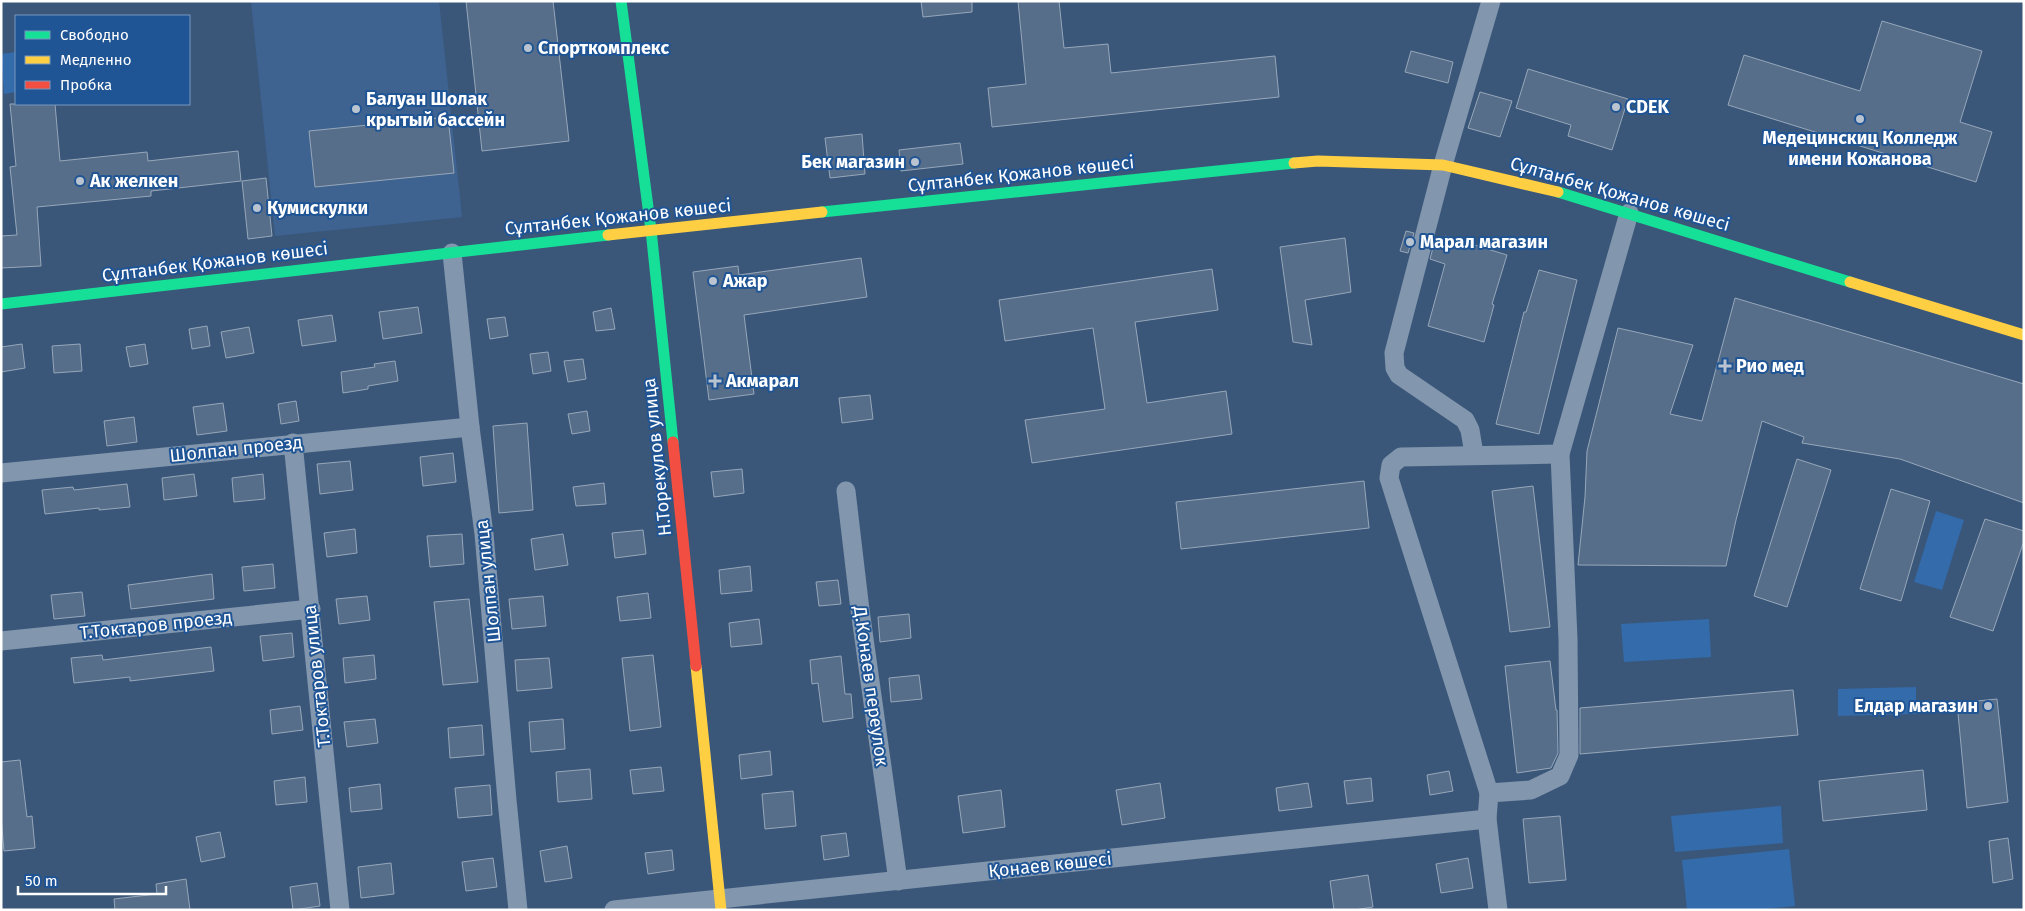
<svg xmlns="http://www.w3.org/2000/svg" width="2025" height="911" font-family="'Fira Sans',sans-serif">
<style>
.green{fill:#346baa}
.water{fill:#3e6390}
.building{fill:#566e89;stroke:#97a7ba}
.lines{fill:none;stroke-linecap:round;stroke-linejoin:round}
.street{stroke:#8296ad;stroke-width:19}
.fast{stroke:#16e098;stroke-width:11}
.slow{stroke:#ffcf43;stroke-width:11}
.jam{stroke:#f24e42;stroke-width:11}
.poi-dot{fill:#bac4d0;stroke:#1f5495;stroke-width:2}
.labels{text-anchor:middle;stroke-width:4;stroke-linejoin:round;paint-order:stroke}
.poi-label{font-size:18px;font-weight:bold;fill:#fff;stroke:#1f5495;text-anchor:start}
.street-label{font-size:18px;fill:#fff;stroke:#1f5495}
</style>
<rect width="100%" height="100%" fill="#3a577a"/>
<g class="green">
<path d="M16 52V92L4 94 1 54Z"/>
<path d="M1936 511 1964 520 1942 590 1914 582Z"/>
<path d="M1709 619 1711 657 1624 662 1621 624Z"/>
<path d="M1916 687V714L1838 716V689Z"/>
<path d="M1781 806 1783 843 1675 852 1671 816Z"/>
<path d="M1789 849 1795 906 1756 910H1687L1682 860Z"/>
</g>
<path class="water" d="M251 1H439L462 217 275 236Z"/>
<g class="building">
<path d="M466 1H553L569 141 482 151Z"/>
<path d="M921 1H972V12L923 17Z"/>
<path d="M1018 1H1059L1064 48 1108 44 1111 73 1275 56 1279 97 992 127 988 88 1026 84Z"/>
<path d="M1882 21 1982 51 1960 122 1992 132 1976 182 1728 105 1744 55 1860 91Z"/>
<path d="M1411 51 1453 62 1448 83 1405 72Z"/>
<path d="M1528 69 1628 99 1612 150 1568 136 1571 125 1516 108Z"/>
<path d="M1480 92 1512 101 1500 137 1468 128Z"/>
<path d="M10 104H55L60 161 147 152 148 161 238 151 241 181 151 191V196L37 207 41 266 1 268V236L17 235 10 167 16 166Z"/>
<path d="M448 117 454 173 315 187 309 131Z"/>
<path d="M862 134 865 174 830 178 825 138Z"/>
<path d="M960 143 963 164 901 171 899 150Z"/>
<path d="M266 178 272 236 248 239 242 181Z"/>
<path d="M1406 231 1414 233 1408 253 1400 251Z"/>
<path d="M1445 236 1507 255 1492 304 1494 305 1484 342 1428 326 1445 264 1430 259 1435 240 1443 242Z"/>
<path d="M1345 238 1351 292 1305 300 1312 345 1293 342 1280 247Z"/>
<path d="M861 258 867 297 744 315 754 394 709 400 693 272 738 266 739 275Z"/>
<path d="M1212 269 1218 310 1135 322 1147 403 1226 391 1232 434 1032 463 1025 420 1105 409 1093 328 1005 341 999 300Z"/>
<path d="M1539 270 1577 280 1539 434 1496 424 1524 312H1526Z"/>
<path d="M1735 298 2024 384V503L1900 459 1802 443 1804 437 1762 421 1736 520 1726 566 1578 565 1585 497 1587 451 1618 328 1693 345 1670 414 1702 421Z"/>
<path d="M418 307 422 333 383 339 379 312Z"/>
<path d="M611 308 615 329 596 331 593 312Z"/>
<path d="M332 315 336 341 302 346 298 320Z"/>
<path d="M505 317 508 336 490 339 487 319Z"/>
<path d="M207 326 210 346 192 349 189 329Z"/>
<path d="M249 327 254 353 226 358 221 332Z"/>
<path d="M22 344 25 368 1 372V347Z"/>
<path d="M80 344 82 371 54 373 52 346Z"/>
<path d="M145 344 148 364 130 367 126 347Z"/>
<path d="M548 352 551 371 533 374 530 354Z"/>
<path d="M583 359 586 379 568 382 564 361Z"/>
<path d="M395 361 398 381 368 386V389L343 393 341 372 375 367 374 364Z"/>
<path d="M870 395 873 419 842 423 839 398Z"/>
<path d="M296 401 299 421 281 424 278 404Z"/>
<path d="M223 403 227 431 197 435 193 407Z"/>
<path d="M587 411 590 431 572 434 568 414Z"/>
<path d="M134 417 137 442 107 446 104 421Z"/>
<path d="M527 423 533 510 499 513 493 426Z"/>
<path d="M453 453 456 482 423 486 420 457Z"/>
<path d="M1797 459 1831 470 1787 607 1754 596Z"/>
<path d="M350 461 353 490 320 494 317 464Z"/>
<path d="M742 469 744 493 714 497 711 472Z"/>
<path d="M194 474 197 496 164 500 162 478Z"/>
<path d="M263 474 265 499 234 502 232 478Z"/>
<path d="M1364 481 1369 528 1181 549 1176 502Z"/>
<path d="M604 483 606 504 576 506 573 487Z"/>
<path d="M127 484 130 507 99 510V508L45 514 42 490 73 487 74 490Z"/>
<path d="M1533 486 1550 627 1510 632 1492 491Z"/>
<path d="M1891 489 1930 501 1901 601 1860 589Z"/>
<path d="M1985 519 2024 531V541L1993 631 1950 617Z"/>
<path d="M355 529 357 553 327 557 324 533Z"/>
<path d="M643 530 646 554 615 558 612 533Z"/>
<path d="M462 534 464 564 430 567 427 536Z"/>
<path d="M563 534 568 565 535 570 531 539Z"/>
<path d="M273 564 275 588 244 591 242 567Z"/>
<path d="M750 566 752 591 721 594 719 570Z"/>
<path d="M212 574 214 599 131 609 128 585Z"/>
<path d="M838 580 841 604 819 606 816 582Z"/>
<path d="M82 592 85 616 54 619 51 595Z"/>
<path d="M648 593 651 618 620 621 617 597Z"/>
<path d="M367 596 370 620 339 624 336 599Z"/>
<path d="M543 596 546 626 512 629 509 599Z"/>
<path d="M469 599 478 682 443 685 434 602Z"/>
<path d="M909 614 911 638 880 642 878 617Z"/>
<path d="M759 619 762 644 731 647 729 623Z"/>
<path d="M292 633 294 657 263 661 260 636Z"/>
<path d="M211 647 214 671 130 681V677L74 683 71 658 102 655 103 660Z"/>
<path d="M374 655 376 679 345 683 343 658Z"/>
<path d="M653 655 661 727 630 731 622 658Z"/>
<path d="M841 656 845 694H851L853 718 823 722 818 683 812 684 810 660Z"/>
<path d="M549 658 552 688 517 691 515 660Z"/>
<path d="M1550 661 1556 710H1557L1558 753 1551 768 1517 773 1505 666Z"/>
<path d="M919 675 922 699 891 702 889 678Z"/>
<path d="M1793 690 1798 735 1580 754V708Z"/>
<path d="M1997 699 2008 802 1967 808 1957 703Z"/>
<path d="M300 706 303 730 272 734 270 710Z"/>
<path d="M375 719 378 743 347 747 344 722Z"/>
<path d="M563 719 565 749 531 752 529 722Z"/>
<path d="M482 725 484 755 450 758 448 728Z"/>
<path d="M770 751 772 775 741 779 739 755Z"/>
<path d="M20 760 27 817 32 816 35 848 4 851 1 817V762Z"/>
<path d="M661 767 664 791 633 794 630 770Z"/>
<path d="M590 769 592 799 558 802 556 772Z"/>
<path d="M1923 770 1927 810 1823 821 1819 781Z"/>
<path d="M1449 771 1453 791 1430 795 1427 775Z"/>
<path d="M305 777 307 802 276 805 274 781Z"/>
<path d="M1371 778 1373 801 1347 804 1344 781Z"/>
<path d="M1160 783 1165 818 1122 825 1116 790Z"/>
<path d="M1308 783 1312 807 1279 811 1276 788Z"/>
<path d="M380 784 382 809 351 812 349 788Z"/>
<path d="M490 785 492 815 458 818 455 788Z"/>
<path d="M1001 790 1005 827 963 833 958 796Z"/>
<path d="M793 791 796 826 765 829 762 794Z"/>
<path d="M1560 816 1566 880 1529 883 1523 819Z"/>
<path d="M220 832 225 857 201 862 196 837Z"/>
<path d="M846 833 849 856 824 860 821 836Z"/>
<path d="M2008 838 2013 879 1993 883 1989 841Z"/>
<path d="M567 846 572 878 545 882 540 851Z"/>
<path d="M672 850 674 870 648 874 645 853Z"/>
<path d="M493 858 497 887 466 891 462 862Z"/>
<path d="M1468 858 1473 888 1441 893 1436 864Z"/>
<path d="M391 863 394 894 361 898 358 867Z"/>
<path d="M1368 875 1373 907 1354 910H1334L1330 881Z"/>
<path d="M186 879 190 910H115L114 899 157 894 156 884Z"/>
<path d="M317 883 320 906 293 910 290 887Z"/>
</g>
<g class="lines">
<g class="street">
<path d="M452 253 470 427 484 534 507 800 518 910"/>
<path d="M293 443 340 910"/>
<path d="M1474 454 1470 430 1465 420 1399 375 1395 368 1394 353 1443 165 1491 1"/>
<path d="M1 473 470 427"/>
<path d="M846 491 860 610 898 881"/>
<path d="M1 641 311 609"/>
<path d="M1489 793 1389 478 1391 465 1401 457 1560 454"/>
<path d="M614 910 1487 819"/>
<path d="M1498 910 1487 819 1489 793 1531 790 1560 776 1569 755 1568 639 1560 454 1629 213"/>
</g>
<g class="fast">
<path d="M621 1 651 230 673 442"/>
<path d="M1558 192 1850 282"/>
<path d="M822 212 1294 163"/>
<path d="M1 304 608 235"/>
</g>
<g class="slow">
<path d="M1294 163 1318 161 1443 165 1558 192"/>
<path d="M608 235 822 212"/>
<path d="M1850 282 2024 335"/>
<path d="M696 666 721 910"/>
</g>
<path class="jam" d="M673 442 696 666"/>
</g>
<g class="poi-dot">
<circle cx="528" cy="48" r="5"/>
<circle cx="1616" cy="107" r="5"/>
<circle cx="356" cy="109" r="5"/>
<circle cx="1860" cy="119" r="5"/>
<circle cx="915" cy="162" r="5"/>
<circle cx="80" cy="181" r="5"/>
<circle cx="257" cy="208" r="5"/>
<circle cx="1410" cy="242" r="5"/>
<circle cx="713" cy="281" r="5"/>
<path d="M1722.5 358.5h5v5h5v5h-5v5h-5v-5h-5v-5h5z"/>
<path d="M712.5 373.5h5v5h5v5h-5v5h-5v-5h-5v-5h5z"/>
<circle cx="1988" cy="706" r="5"/>
</g>
<g class="labels">
<g class="poi-label">
<text x="538" y="54">Спорткомплекс</text>
<text x="366" y="105">Балуан Шолак<tspan x="366" dy="21">крытый бассейн</tspan></text>
<text x="1626" y="113">CDEK</text>
<text x="1860" y="144" text-anchor="middle">Медецинскиц Колледж<tspan x="1860" dy="21">имени Кожанова</tspan></text>
<text x="905" y="168" text-anchor="end">Бек магазин</text>
<text x="90" y="187">Ак желкен</text>
<text x="267" y="214">Кумискулки</text>
<text x="1420" y="248">Марал магазин</text>
<text x="723" y="287">Ажар</text>
<text x="1736" y="372">Рио мед</text>
<text x="726" y="387">Акмарал</text>
<text x="1978" y="712" text-anchor="end">Елдар магазин</text>
</g>
<g class="street-label">
<text transform="translate(1021 174) rotate(-6)" y="6">Сұлтанбек Қожанов көшесі</text>
<text transform="translate(1620 194) rotate(16)" y="6">Сұлтанбек Қожанов көшесі</text>
<text transform="translate(618 217) rotate(-6)" y="6">Сұлтанбек Қожанов көшесі</text>
<text transform="translate(215 262) rotate(-7)" y="6">Сұлтанбек Қожанов көшесі</text>
<text transform="translate(236 449) rotate(-6)" y="6">Шолпан проезд</text>
<text transform="translate(657 457) rotate(-96)" y="6">Н.Торекулов улица</text>
<text transform="translate(488 581) rotate(-96)" y="6">Шолпан улица</text>
<text transform="translate(156 625) rotate(-6)" y="6">Т.Токтаров проезд</text>
<text transform="translate(317 676) rotate(-96)" y="6">Т.Токтаров улица</text>
<text transform="translate(871 686) rotate(82)" y="6">Д.Конаев переулок</text>
<text transform="translate(1050 865) rotate(-6)" y="6">Қонаев көшесі</text>
</g>
</g>
<rect width="2025" height="911" fill="none" stroke="#ffffff" stroke-width="5"/>
<rect x="15" y="15" width="175" height="90" fill="#1f5495" stroke="#7998bf"/>
<rect x="25" y="31" width="25" height="8" fill="#16e098" stroke="#7998bf"/>
<text x="60" y="40" font-size="15" fill="#ffffff">Свободно</text>
<rect x="25" y="56" width="25" height="8" fill="#ffcf43" stroke="#7998bf"/>
<text x="60" y="65" font-size="15" fill="#ffffff">Медленно</text>
<rect x="25" y="81" width="25" height="8" fill="#f24e42" stroke="#7998bf"/>
<text x="60" y="90" font-size="15" fill="#ffffff">Пробка</text>
<path d="M18 886v8h148v-8" fill="none" stroke="#ffffff" stroke-width="2.5"/>
<text x="25" y="886" font-size="15" fill="#ffffff" stroke="#1f5495" stroke-width="4" paint-order="stroke">50 m</text>
</svg>
